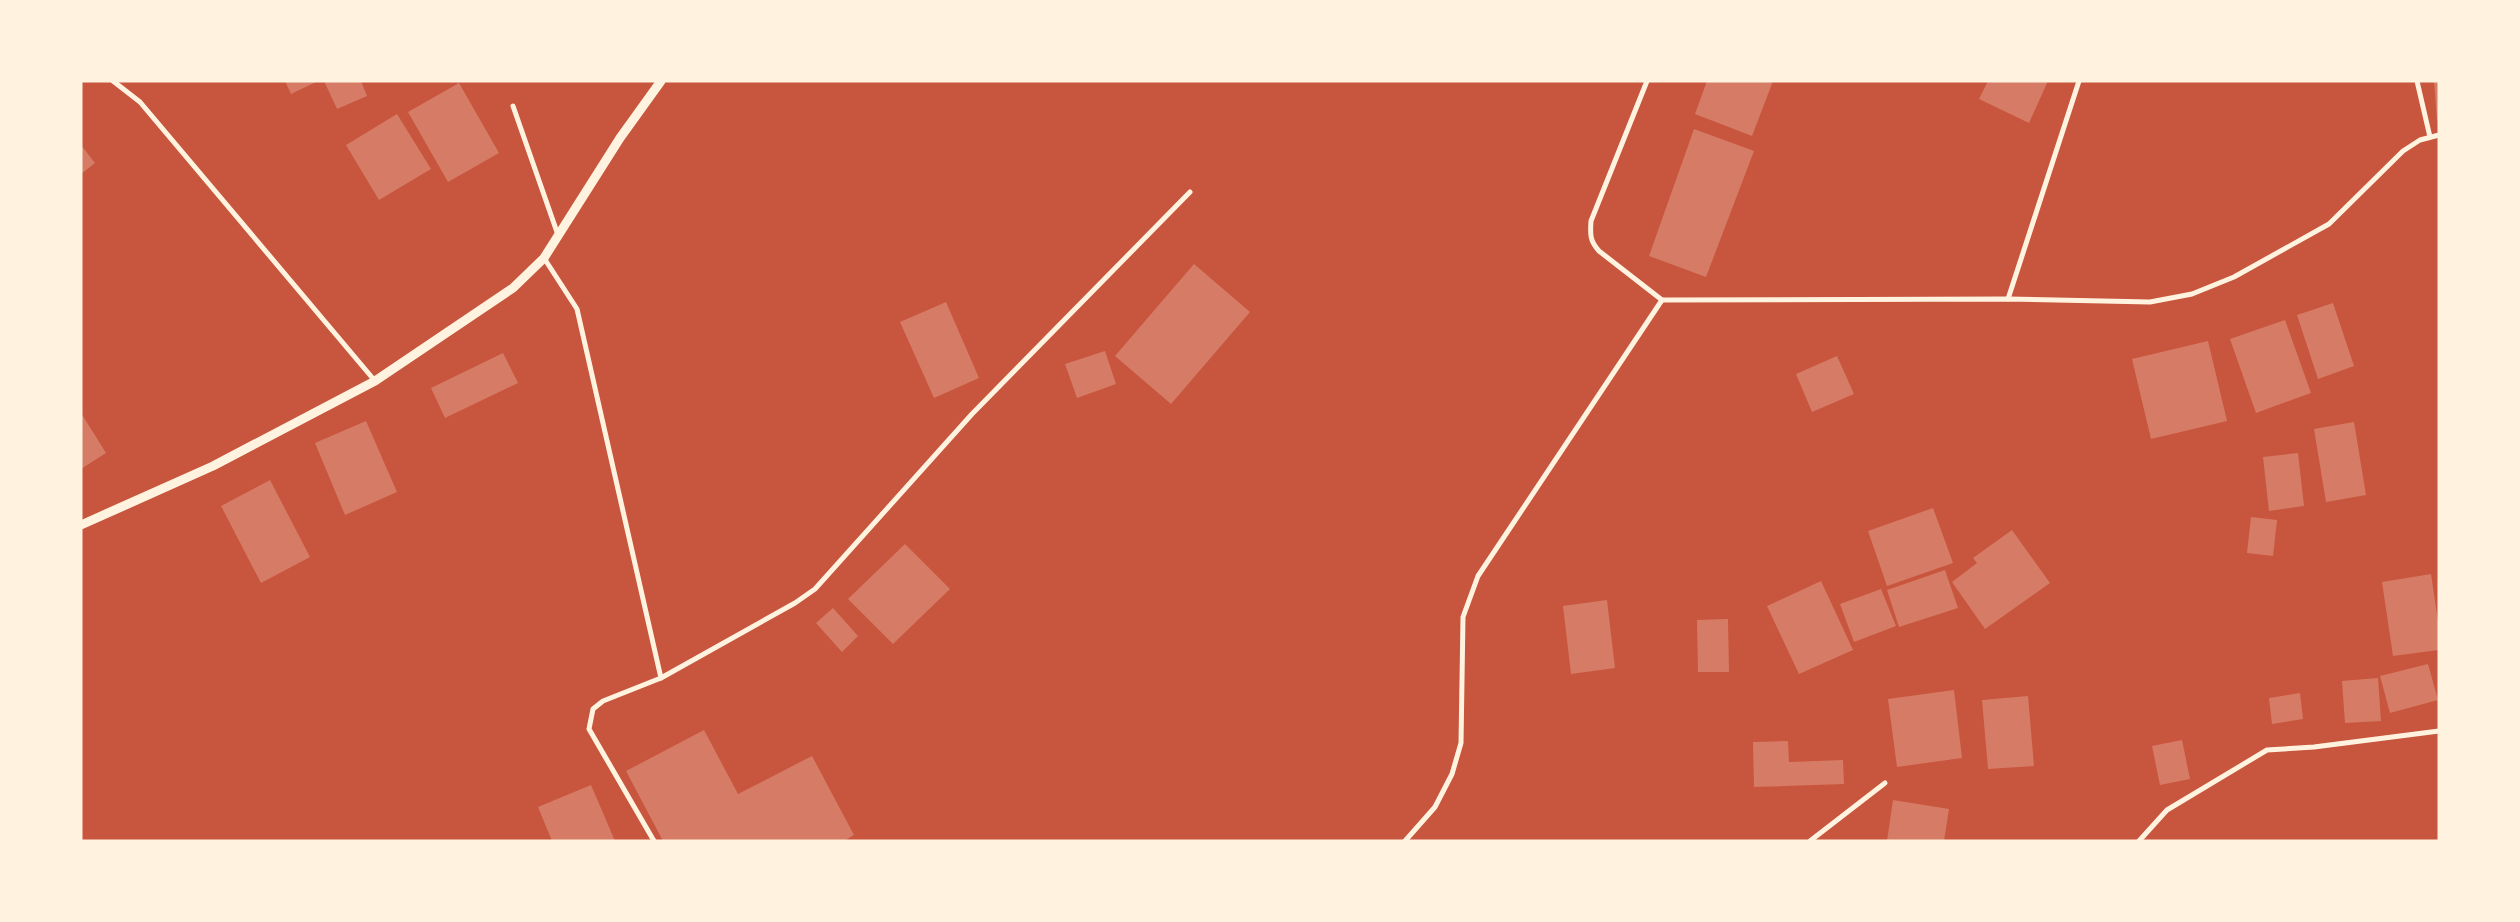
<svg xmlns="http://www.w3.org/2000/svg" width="2520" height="922" font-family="Bitter,serif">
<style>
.building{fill:#d67c66}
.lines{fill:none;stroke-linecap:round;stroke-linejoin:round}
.minor{stroke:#fff3e0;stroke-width:5}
.tertiary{stroke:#fff3e0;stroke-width:9}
</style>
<rect width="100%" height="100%" fill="#c8553d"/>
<g class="building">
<path d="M285 81H318L291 94Z"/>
<path d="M324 81H361L367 96 337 109Z"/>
<path d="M1707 81H1773L1752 136 1695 114Z"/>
<path d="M1988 81H2048L2029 123 1979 99Z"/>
<path d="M2434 81H2439V121H2437Z"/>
<path d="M459 83 499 153 448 182 408 112Z"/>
<path d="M397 114 431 169 379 200 346 145Z"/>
<path d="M1694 129 1754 151 1706 277 1649 256Z"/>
<path d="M81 145 95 163 81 174Z"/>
<path d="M1194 264 1250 312 1171 404 1115 356Z"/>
<path d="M946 302 979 378 934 398 900 322Z"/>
<path d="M2333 303 2354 366 2318 379 2297 315Z"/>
<path d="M2285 320 2311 393 2256 413 2230 339Z"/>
<path d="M2208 341 2227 421 2151 439 2132 359Z"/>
<path d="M1105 351 1116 384 1077 398 1065 364Z"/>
<path d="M503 353 518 383 445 418 431 388Z"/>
<path d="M1837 356 1854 394 1812 412 1796 374Z"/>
<path d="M81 413 106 453 81 469Z"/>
<path d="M366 421 397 492 345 515 315 443Z"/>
<path d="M2354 422 2366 495 2326 502 2314 429Z"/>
<path d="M2298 453 2304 506 2269 511 2263 457Z"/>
<path d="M270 480 310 557 261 583 221 506Z"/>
<path d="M1933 508 1953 563 1887 586 1868 531Z"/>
<path d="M2251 517 2277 520 2273 556 2247 553Z"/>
<path d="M2012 530 2050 583 1985 629 1952 582 1977 563 1973 558Z"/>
<path d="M905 544 950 589 893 644 848 599Z"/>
<path d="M1945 570 1958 608 1899 627 1887 590Z"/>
<path d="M2431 574 2439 628V650L2393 656 2382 582Z"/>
<path d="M1821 581 1853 650 1799 674 1767 606Z"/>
<path d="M1881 589 1896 626 1854 642 1840 604Z"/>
<path d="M1607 600 1615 668 1571 674 1563 606Z"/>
<path d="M833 608 858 636 842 652 816 623Z"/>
<path d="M1728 619 1729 672H1698L1697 620Z"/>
<path d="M2428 664 2438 700 2390 713 2380 676Z"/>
<path d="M2378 678 2381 721 2345 723 2342 681Z"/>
<path d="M1954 690 1962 758 1897 767 1888 699Z"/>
<path d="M2300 693 2303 719 2272 724 2269 698Z"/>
<path d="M2028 696 2034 766 1988 769 1982 700Z"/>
<path d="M704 730 738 794 812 756 854 835 844 841H663L626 771Z"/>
<path d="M2182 740 2190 779 2160 785 2152 746Z"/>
<path d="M1788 741 1789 762 1843 760 1844 784 1754 787 1753 742Z"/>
<path d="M591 785 615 841H552L538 807Z"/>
<path d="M1893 800 1949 809 1944 841H1887Z"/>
</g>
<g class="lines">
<g class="minor">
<path d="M113 81 140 102 375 381"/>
<path d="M2417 81 2430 137"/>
<path d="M513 106 558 235"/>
<path d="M544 258 577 309 661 678 603 701 593 709 589 729 654 841"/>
<path d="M2008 299 2079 81"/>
<path d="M1662 300 2008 299 2150 302 2192 294 2234 277 2329 224 2403 151 2420 140 2439 135"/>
<path d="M661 678 795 603 815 589 972 414 1190 192"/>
<path d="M1405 841 1435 807 1452 774 1461 743 1463 617 1478 576 1662 300 1599 251C1590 241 1590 235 1591 221L1647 81"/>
<path d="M1810 841 1885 783"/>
<path d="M2139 841 2167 810 2267 750 2314 747 2439 731"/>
</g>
<path class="tertiary" d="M81 525 213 466 375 381 513 288 544 258 620 138 661 81"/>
</g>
<rect width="2520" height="922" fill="none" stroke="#fff3e0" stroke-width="165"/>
</svg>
